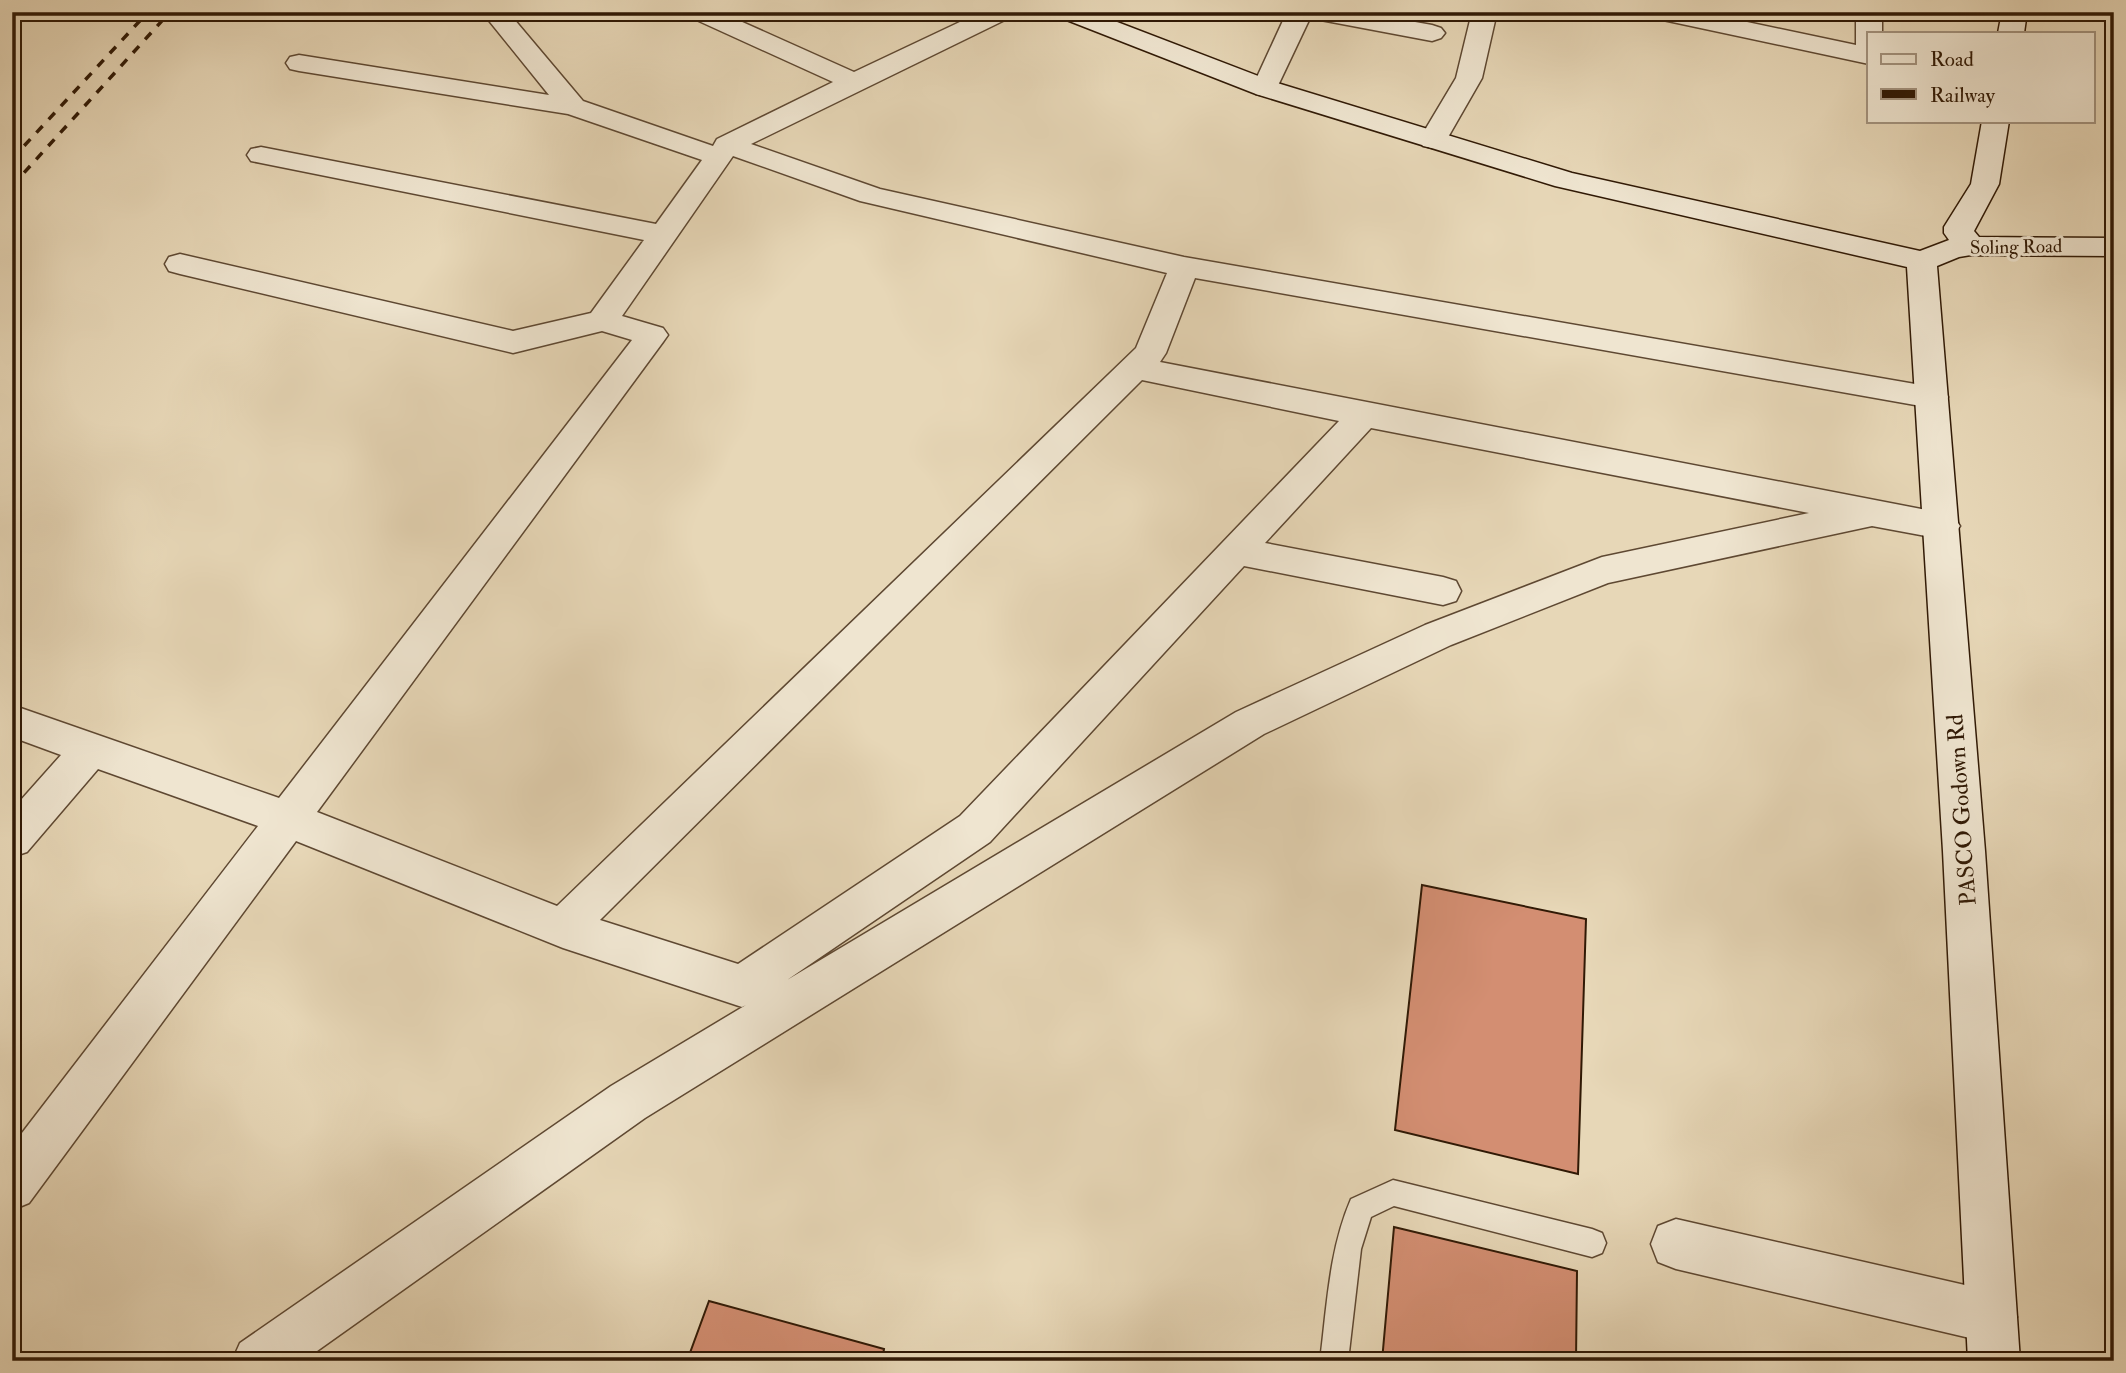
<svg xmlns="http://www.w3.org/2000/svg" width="2126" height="1373" font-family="'IM FELL Double Pica',serif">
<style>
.building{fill:#d38e72;stroke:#301905;stroke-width:2}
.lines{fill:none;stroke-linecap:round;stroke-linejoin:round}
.lane-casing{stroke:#5e4832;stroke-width:3}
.street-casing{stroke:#5e4832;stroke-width:3}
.secondary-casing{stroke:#301905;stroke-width:3}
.lane{fill:#efe5d0;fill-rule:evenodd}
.street{fill:#efe5d0;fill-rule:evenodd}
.secondary{fill:#efe5d0;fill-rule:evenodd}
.rail{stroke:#301905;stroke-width:3.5;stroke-dasharray:9 9;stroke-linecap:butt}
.labels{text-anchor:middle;stroke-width:6;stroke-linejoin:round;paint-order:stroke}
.far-street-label{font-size:19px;fill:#301905;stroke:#efe5d0}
.street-label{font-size:23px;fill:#301905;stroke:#efe5d0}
</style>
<rect width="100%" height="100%" fill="#e7d7b7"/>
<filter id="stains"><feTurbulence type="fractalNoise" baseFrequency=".00286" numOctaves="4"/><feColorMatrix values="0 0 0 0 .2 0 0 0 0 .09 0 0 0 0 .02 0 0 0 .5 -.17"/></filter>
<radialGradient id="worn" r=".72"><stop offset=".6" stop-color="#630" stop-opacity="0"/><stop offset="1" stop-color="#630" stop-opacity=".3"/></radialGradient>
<g class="building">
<path d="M1422 885 1586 919 1578 1174 1395 1130Z"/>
<path d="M1394 1227 1577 1271 1576 1361H1382Z"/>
<path d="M709 1301 884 1349 882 1361H687Z"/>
</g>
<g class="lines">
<defs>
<path id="lane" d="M1393 1180 1592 1229 1602 1233 1606 1243 1602 1253 1592 1257 1394 1206 1371 1217 1361 1249 1348 1361H1320C1327 1306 1329 1250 1351 1199Z"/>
<g id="street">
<path d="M482 12H508L583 101 713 146 717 139 833 82 690 17 687 12H720L854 72 981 12H1014L1011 17 751 144 880 189 1184 257 1944 389 1948 397 1944 405 1932 408 1195 278 1166 353 1160 362 1942 513 1954 517 1960 526 1954 535 1942 539 1872 526 1608 583 1451 645 1264 734 645 1118 303 1361H232L240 1343 611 1086 746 1005 742 1007 563 948 296 841 29 1203 12 1210V1146L258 826 98 769 27 852 12 857V810L61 755 12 737V705L279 798 632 340 602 331 513 353 180 274 169 271 165 264 169 257 180 254 513 331 591 313 644 240 261 163 251 161 247 155 251 149 261 147 656 224 702 160 568 114 299 71 290 69 286 63 290 57 299 55 549 95ZM733 156 860 201 1167 273 1136 348 557 906 317 812 663 342 668 335 663 328 622 316ZM1142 380 1339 421 960 816 738 964 600 920ZM1371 428 1809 513 1602 557 1425 625 1236 712 787 980 990 842 1244 566 1443 605 1456 601 1461 591 1456 581 1443 577 1265 543Z"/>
<path d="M1287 12H1359L1432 25 1441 28 1445 33 1441 38 1432 41 1310 18 1274 94 1265 96 1256 94 1252 88Z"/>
<path d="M1472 12H1497L1482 78 1443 146 1433 148 1423 146 1419 140 1456 78Z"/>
<path d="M1651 12H1700L1856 45V12H1882V33H1869V64L1663 20 1654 17Z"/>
<path d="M1676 1219 1991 1291 2009 1299 2017 1317 2009 1335 1991 1343 1676 1269 1658 1262 1651 1244 1658 1226Z"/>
</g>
<g id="secondary">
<path d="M1056 12H1091L1274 82 1572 173 1920 251 1949 240 1944 233V227L1971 184 1982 121H2009L1999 184 1974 231 1979 237 2114 238V256L1971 255 1959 257 1937 266 1985 851 2020 1361H1968L1943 851 1907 267 1555 186 1256 94 1059 17Z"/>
<path d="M2002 12H2027L2024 33H1998Z"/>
</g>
</defs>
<use href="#lane" class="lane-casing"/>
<use href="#street" class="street-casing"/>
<use href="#secondary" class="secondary-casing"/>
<use href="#lane" class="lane"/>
<use href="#street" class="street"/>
<use href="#secondary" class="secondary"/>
<g class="rail">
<path d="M12 159 148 12"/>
<path d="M12 186 170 12"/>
</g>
</g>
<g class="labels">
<g class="far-street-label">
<text transform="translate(2016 246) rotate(-1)" y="7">Soling Road</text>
</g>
<g class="street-label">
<text transform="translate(1961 810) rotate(-94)" y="8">PASCO Godown Rd</text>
</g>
</g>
<rect width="2126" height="1373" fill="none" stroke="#e7d7b7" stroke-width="42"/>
<rect x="14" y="14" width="2098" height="1345" fill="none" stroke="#301905" stroke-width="3.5"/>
<rect x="21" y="21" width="2084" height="1331" fill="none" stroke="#301905" stroke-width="2"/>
<rect x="1867" y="32" width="228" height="91" fill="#efe5d0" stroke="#a3937f" stroke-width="2"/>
<rect x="1881" y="54" width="35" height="10" fill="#efe5d0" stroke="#a3937f" stroke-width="2"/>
<text x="1930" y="66" font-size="21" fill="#301905">Road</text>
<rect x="1881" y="89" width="35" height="10" fill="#301905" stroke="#a3937f" stroke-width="2"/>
<text x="1930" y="102" font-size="21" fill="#301905">Railway</text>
<rect width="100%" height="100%" filter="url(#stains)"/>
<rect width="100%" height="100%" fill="url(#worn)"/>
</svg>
